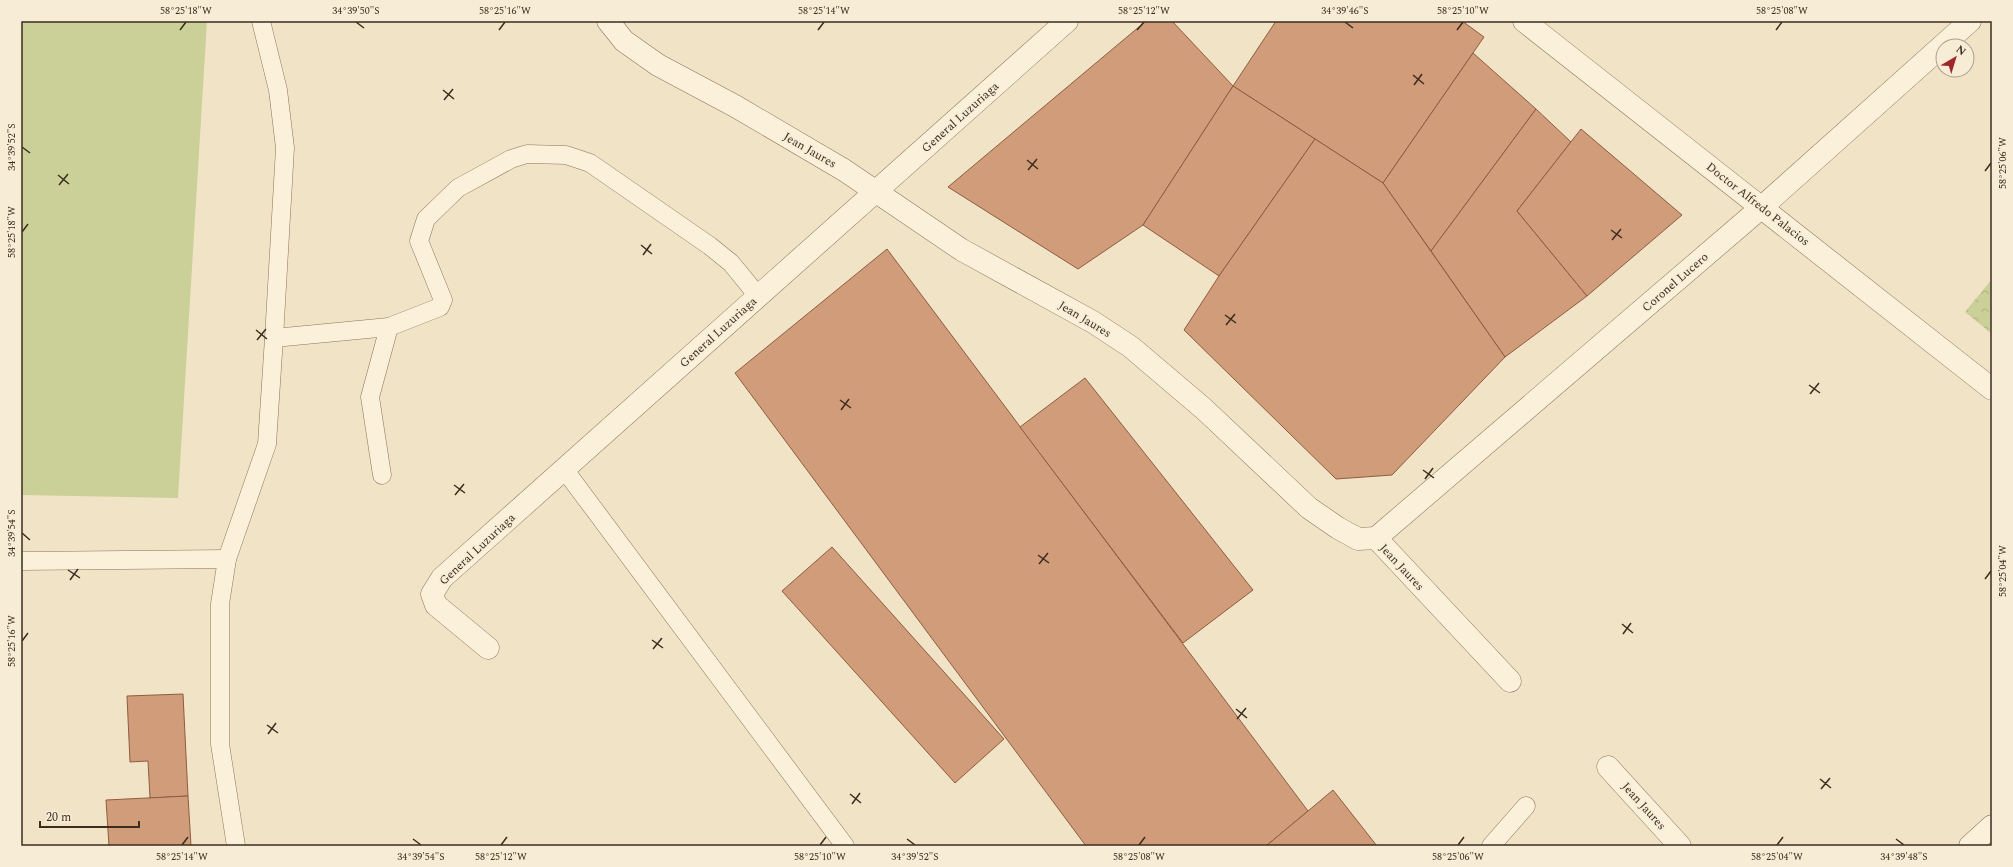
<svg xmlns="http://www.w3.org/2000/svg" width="2013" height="867" font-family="Spectral,serif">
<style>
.grass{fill:#cbd099}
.park{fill:url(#park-crowns)}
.building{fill:#d09c7a;stroke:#8e5c3f}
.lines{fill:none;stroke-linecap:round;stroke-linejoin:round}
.service-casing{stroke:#8d745a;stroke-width:19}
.minor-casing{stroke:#8d745a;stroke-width:23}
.secondary-casing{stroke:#6f553e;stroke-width:23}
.service{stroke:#fbf0da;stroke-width:18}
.minor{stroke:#fbf0da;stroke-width:22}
.secondary{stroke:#fbf0da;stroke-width:22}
.ticks{fill:none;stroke:#3d2d1f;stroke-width:1.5}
.labels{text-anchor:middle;stroke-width:3.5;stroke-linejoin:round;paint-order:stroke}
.street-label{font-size:12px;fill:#3d2d1f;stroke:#f7edd6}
.neatline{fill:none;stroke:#3d2d1f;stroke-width:1.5}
.ticks-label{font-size:10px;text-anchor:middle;fill:#3d2d1f}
</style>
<defs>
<pattern id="park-crowns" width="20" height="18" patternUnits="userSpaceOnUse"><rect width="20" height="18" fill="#cbd099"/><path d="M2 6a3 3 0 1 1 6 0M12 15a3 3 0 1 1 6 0" fill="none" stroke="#afb383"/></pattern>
</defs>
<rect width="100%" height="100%" fill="#f1e3c6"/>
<path class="grass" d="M21 21H207L178 498 21 495Z"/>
<path class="park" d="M1992 279V334L1965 312Z"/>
<g class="building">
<path d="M1146 21H1172L1233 86 1143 225 1078 269 948 187Z"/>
<path d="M1276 21H1462L1484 37 1383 183 1233 86Z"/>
<path d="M1473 53 1536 109 1431 251 1383 183Z"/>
<path d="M1233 86 1315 139 1219 276 1143 225Z"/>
<path d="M1536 109 1571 142 1517 211 1587 296 1505 357 1431 251Z"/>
<path d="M1581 129 1682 215 1587 296 1517 211Z"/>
<path d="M1315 139 1383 183 1505 357 1392 475 1336 479 1184 330 1219 276Z"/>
<path d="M887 249 1308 811 1266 846H1086L735 373Z"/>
<path d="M1085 378 1253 590 1183 643 1020 427Z"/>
<path d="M832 547 1004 739 955 783 782 591Z"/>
<path d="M183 694 188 796 150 798 148 761 130 762 127 696Z"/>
<path d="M1333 790 1377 846H1266L1308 811Z"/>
<path d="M188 796 191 846H109L106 800Z"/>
</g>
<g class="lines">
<defs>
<g id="service">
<path d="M261 21 278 90 285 148 274 338 389 327"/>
<path d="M564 469 845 846"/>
<path d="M382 475 370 397 389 327 440 307 443 300 419 241 426 219 458 188 511 159 527 154 566 155 590 163 710 246 731 263 758 296"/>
<path d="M21 561 227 559"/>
<path d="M236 846 220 744V604L227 559 267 444 274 338"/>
<path d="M1491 846 1526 806"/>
</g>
<g id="minor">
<path d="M608 21 624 41 658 65 735 106 844 170 962 250 1093 322 1131 347 1204 409 1309 508 1338 528 1358 539 1376 538 1510 681"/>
<path d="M1524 21 1992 389"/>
<path d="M1376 538 1762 207 1970 21"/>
<path d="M488 648 436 605 432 594 442 578 1067 21"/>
<path d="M1608 767 1680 846"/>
</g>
<path id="secondary" d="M1970 846 1992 826"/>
</defs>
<use href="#service" class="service-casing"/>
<use href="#minor" class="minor-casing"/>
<use href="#secondary" class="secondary-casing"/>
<use href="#service" class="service"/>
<use href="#minor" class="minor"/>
<use href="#secondary" class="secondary"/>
</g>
<path class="ticks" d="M356 22 364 28M1345 22 1353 28M180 30 186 22M499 30 505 22M818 30 824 22M1137 30 1144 22M1457 30 1463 22M1776 30 1782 22M1413 75 1424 84M1414 85 1422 74M443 90 454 99M444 100 453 89M22 147 30 153M1027 160 1038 169M1028 170 1037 159M1985 171 1991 163M58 175 69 184M59 185 68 174M1611 230 1622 238M22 232 28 224M1612 240 1621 229M641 245 652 254M643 255 651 244M1225 315 1236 323M1226 325 1235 314M256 330 267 339M257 340 266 329M1809 385 1820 393M1810 394 1819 383M840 400 851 408M841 410 849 399M1423 470 1434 478M1425 479 1433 468M454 485 465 493M455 495 464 484M22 533 30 540M1038 555 1049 563M1039 564 1048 553M68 570 80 578M1985 579 1991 571M70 580 78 569M1622 624 1633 633M1623 634 1631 623M652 640 663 648M22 641 28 633M653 649 662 638M1236 709 1247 718M1237 719 1246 708M267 725 278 733M268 734 276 723M1820 779 1831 788M1821 789 1830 778M850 794 861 803M852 804 860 793M413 839 421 845M907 839 915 845M1896 839 1904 845M182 845 188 837M501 845 507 837M820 845 826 837M1139 845 1145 837M1458 845 1464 837M1777 845 1783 837"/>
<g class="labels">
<g class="street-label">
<text transform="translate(960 117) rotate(-42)" y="4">General Luzuriaga</text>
<text transform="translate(810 150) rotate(30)" y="4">Jean Jaures</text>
<text transform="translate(1758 204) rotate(38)" y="4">Doctor Alfredo Palacios</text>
<text transform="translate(1675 282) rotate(-41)" y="4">Coronel Lucero</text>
<text transform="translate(1085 319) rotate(31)" y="4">Jean Jaures</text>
<text transform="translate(718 332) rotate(-42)" y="4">General Luzuriaga</text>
<text transform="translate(477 549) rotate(-43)" y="4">General Luzuriaga</text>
<text transform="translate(1402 567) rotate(47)" y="4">Jean Jaures</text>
<text transform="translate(1644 806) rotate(48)" y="4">Jean Jaures</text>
</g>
</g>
<rect width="2013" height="867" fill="none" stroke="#f7edd6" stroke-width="44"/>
<g transform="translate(1955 58) rotate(38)"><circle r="19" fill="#f7edd6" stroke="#ada08d"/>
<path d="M0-3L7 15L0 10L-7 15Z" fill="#a0272c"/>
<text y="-6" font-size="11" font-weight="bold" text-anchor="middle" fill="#3d2d1f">N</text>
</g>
<path d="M40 821v6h99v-6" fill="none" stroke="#3d2d1f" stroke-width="2"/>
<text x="46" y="821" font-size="12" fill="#3d2d1f" stroke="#f7edd6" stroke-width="3" paint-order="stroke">20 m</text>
<rect x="22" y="22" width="1969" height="823" class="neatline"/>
<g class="ticks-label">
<text x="186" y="14">58°25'18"W</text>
<text x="356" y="14">34°39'50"S</text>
<text x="505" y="14">58°25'16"W</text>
<text x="824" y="14">58°25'14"W</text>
<text x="1144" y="14">58°25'12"W</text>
<text x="1345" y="14">34°39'46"S</text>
<text x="1463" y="14">58°25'10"W</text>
<text x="1782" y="14">58°25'08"W</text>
<text transform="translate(11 147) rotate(-90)" y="4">34°39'52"S</text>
<text transform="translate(2002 163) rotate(-90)" y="4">58°25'06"W</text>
<text transform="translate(11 232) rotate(-90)" y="4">58°25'18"W</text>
<text transform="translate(11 533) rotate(-90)" y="4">34°39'54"S</text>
<text transform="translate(2002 571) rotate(-90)" y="4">58°25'04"W</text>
<text transform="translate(11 641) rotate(-90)" y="4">58°25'16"W</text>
<text x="182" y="860">58°25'14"W</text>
<text x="421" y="860">34°39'54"S</text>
<text x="501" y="860">58°25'12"W</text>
<text x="820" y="860">58°25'10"W</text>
<text x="915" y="860">34°39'52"S</text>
<text x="1139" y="860">58°25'08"W</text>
<text x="1458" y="860">58°25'06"W</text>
<text x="1777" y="860">58°25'04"W</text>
<text x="1904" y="860">34°39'48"S</text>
</g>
</svg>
